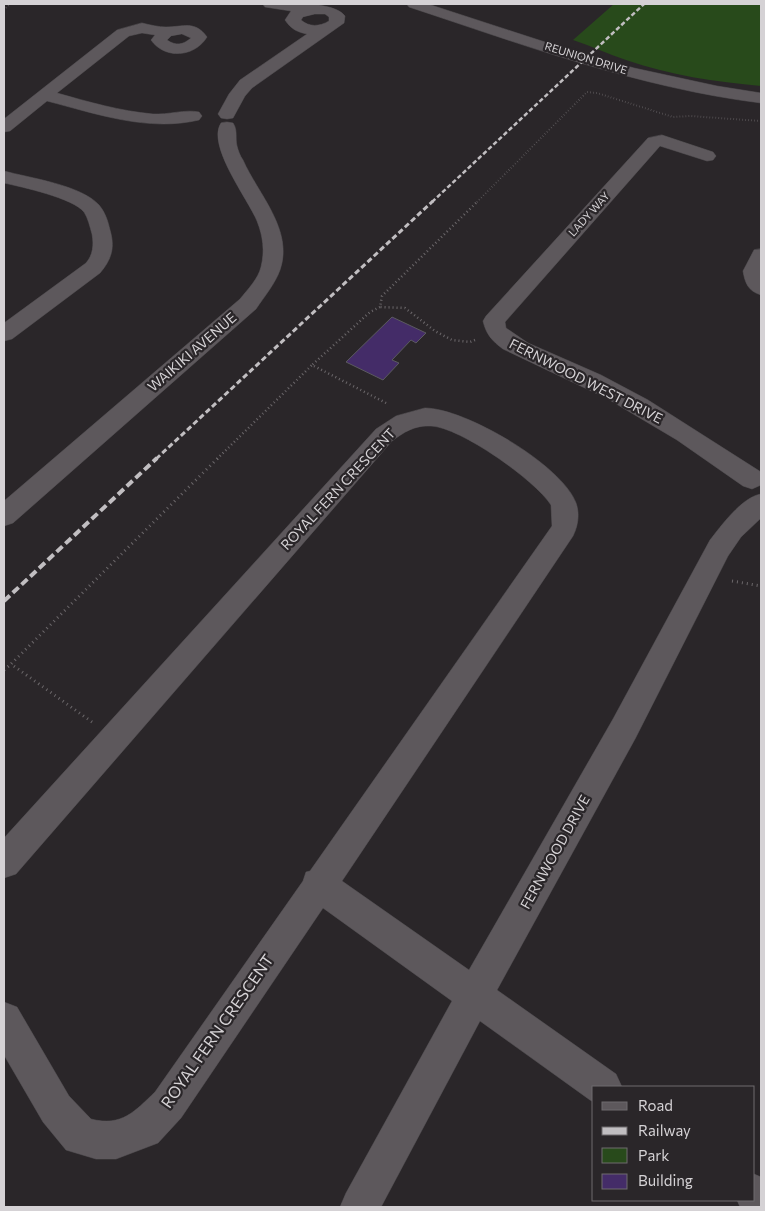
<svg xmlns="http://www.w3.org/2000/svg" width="765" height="1211" font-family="Commissioner,sans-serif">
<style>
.green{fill:#284a1b}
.building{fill:#442c68;stroke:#5b5a5f}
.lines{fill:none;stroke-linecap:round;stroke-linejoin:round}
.minor-casing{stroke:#454245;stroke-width:1}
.path-far2{stroke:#6c686b;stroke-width:2;stroke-dasharray:0.5 2.5;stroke-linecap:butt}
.path-far1{stroke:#6c686b;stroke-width:2.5;stroke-dasharray:1 3;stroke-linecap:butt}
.path{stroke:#6c686b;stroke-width:3;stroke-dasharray:1 4;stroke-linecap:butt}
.minor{fill:#5d585c;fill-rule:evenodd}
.rail-far2{stroke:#c1bec1;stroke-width:2.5;stroke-dasharray:4.5 2.5;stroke-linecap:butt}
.rail-far1{stroke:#c1bec1;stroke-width:3;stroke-dasharray:5.5 3;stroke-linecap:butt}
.rail{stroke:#c1bec1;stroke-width:4;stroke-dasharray:8 4;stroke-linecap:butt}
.labels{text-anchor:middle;stroke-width:4.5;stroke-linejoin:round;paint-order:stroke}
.far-street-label{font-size:11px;fill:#d5d2d5;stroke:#2a2629}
.street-label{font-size:14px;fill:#d5d2d5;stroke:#2a2629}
.near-street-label{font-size:16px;fill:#d5d2d5;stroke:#2a2629}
</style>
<rect width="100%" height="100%" fill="#2a2629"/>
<path class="green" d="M614 4H761V86C716 82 669 75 626 60 608 54 591 46 573 40Z"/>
<path class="building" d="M392 317 426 333 416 343 411 340 392 360 399 363 383 380 346 362Z"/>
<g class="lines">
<defs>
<g id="minor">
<path d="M263 4C283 4 333 0 345 16L344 23 252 88 245 96 233 118 227 119 221 118 218 114 229 94 240 80 307 34C297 32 291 29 285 20L291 11 265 7ZM315 14H325L329 17V21C319 27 309 27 301 20L303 17Z"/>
<path d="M407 4H428L548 43 634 68 717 86 761 93V103C640 88 524 45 409 7Z"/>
<path d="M142 23C150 25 159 27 166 27 183 27 195 20 207 37 195 57 165 60 151 40L155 35 142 33 129 36 57 93C89 102 120 111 153 114 168 115 185 109 199 112L202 116 199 120C148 132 97 114 47 101L10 131 4 132V119L117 30ZM182 34 191 38C183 45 176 46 167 40L171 36Z"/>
<path d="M227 122 233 123C238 130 235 138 237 146 238 150 240 156 243 160 258 194 294 230 280 270 275 284 264 297 256 309L13 523 4 526V501L240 299C248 289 258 279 261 267 265 251 263 236 257 221 248 199 206 145 221 123Z"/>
<path d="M662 135 713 152 716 156 713 160 707 161 660 146 505 322 506 328 528 343 601 375 648 400 761 472V485L752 489 743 486 677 440 608 399 503 349C492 341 486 334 483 321L486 316 648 138Z"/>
<path d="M4 171C30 178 81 185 99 205 105 212 108 221 110 230 115 247 112 259 100 273L12 339 4 341V323L86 263C93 255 94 245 92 234 90 227 88 218 84 212 73 198 22 187 4 183Z"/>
<path d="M761 249V295C748 291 745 283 743 271L754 250Z"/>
<path d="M425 408C465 408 562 465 576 503 580 514 578 526 573 536L342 881 469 970 613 719 710 540C721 526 742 497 761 494V518L741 537 728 556 635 739 497 990 616 1074 622 1087H594V1102L590 1100 480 1021 381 1207H340L346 1193 452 1001 323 908 181 1118 158 1143 116 1159H96L66 1150 43 1122 4 1055V1002L17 1007 69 1096 91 1119C122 1127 135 1111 155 1092L303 881 306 872 310 871 552 526 551 505C535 480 460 427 431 426 415 425 404 432 392 441L16 874 4 878V838L376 429 396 416Z"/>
<path d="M754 1174 761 1177V1207H740L737 1200H754Z"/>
</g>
</defs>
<use href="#minor" class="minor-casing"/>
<g class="path-far2">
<path d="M4 10 10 4"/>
<path d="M477 202 587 92 597 93 673 117 690 116 761 121"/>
</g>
<g class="path-far1">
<path d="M380 307 370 312 312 365 388 404"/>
<path d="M475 340 470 342 452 340 435 331 405 308 380 307 382 296 478 201"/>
<path d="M217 459 312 365"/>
</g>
<g class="path">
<path d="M732 581 761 586"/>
<path d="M4 670 11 664"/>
<path d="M92 722 11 664 218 458"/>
</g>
<use href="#minor" class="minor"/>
<path class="rail-far2" d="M432 202 644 4"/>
<path class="rail-far1" d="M156 459 433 201"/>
<path class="rail" d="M4 601 157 458"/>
</g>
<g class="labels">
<g class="far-street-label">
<text transform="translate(586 58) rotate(17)" y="4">REUNION DRIVE</text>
<text transform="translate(589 214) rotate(-48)" y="4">LADY WAY</text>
</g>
<g class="street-label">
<text transform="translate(192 352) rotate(-41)" y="5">WAIKIKI AVENUE</text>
<text transform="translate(586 381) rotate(27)" y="5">FERNWOOD WEST DRIVE</text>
<text transform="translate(338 489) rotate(-47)" y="5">ROYAL FERN CRESCENT</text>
<text transform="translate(555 852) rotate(-61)" y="5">FERNWOOD DRIVE</text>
</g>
<g class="near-street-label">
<text transform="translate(217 1031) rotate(-55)" y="6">ROYAL FERN CRESCENT</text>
</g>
</g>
<rect width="765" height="1211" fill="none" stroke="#d5d2d5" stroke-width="10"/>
<rect x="592" y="1086" width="162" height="115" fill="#2a2629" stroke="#6e6b6e"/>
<rect x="602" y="1102" width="25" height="8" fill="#5d585c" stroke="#6e6b6e"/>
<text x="638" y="1111" font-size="15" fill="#d5d2d5">Road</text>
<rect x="602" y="1127" width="25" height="8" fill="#c1bec1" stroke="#6e6b6e"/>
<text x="638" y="1136" font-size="15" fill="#d5d2d5">Railway</text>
<rect x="602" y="1148" width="25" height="15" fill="#284a1b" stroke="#6e6b6e"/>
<text x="638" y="1161" font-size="15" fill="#d5d2d5">Park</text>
<rect x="602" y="1174" width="25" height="15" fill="#442c68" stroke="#6e6b6e"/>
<text x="638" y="1186" font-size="15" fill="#d5d2d5">Building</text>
</svg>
